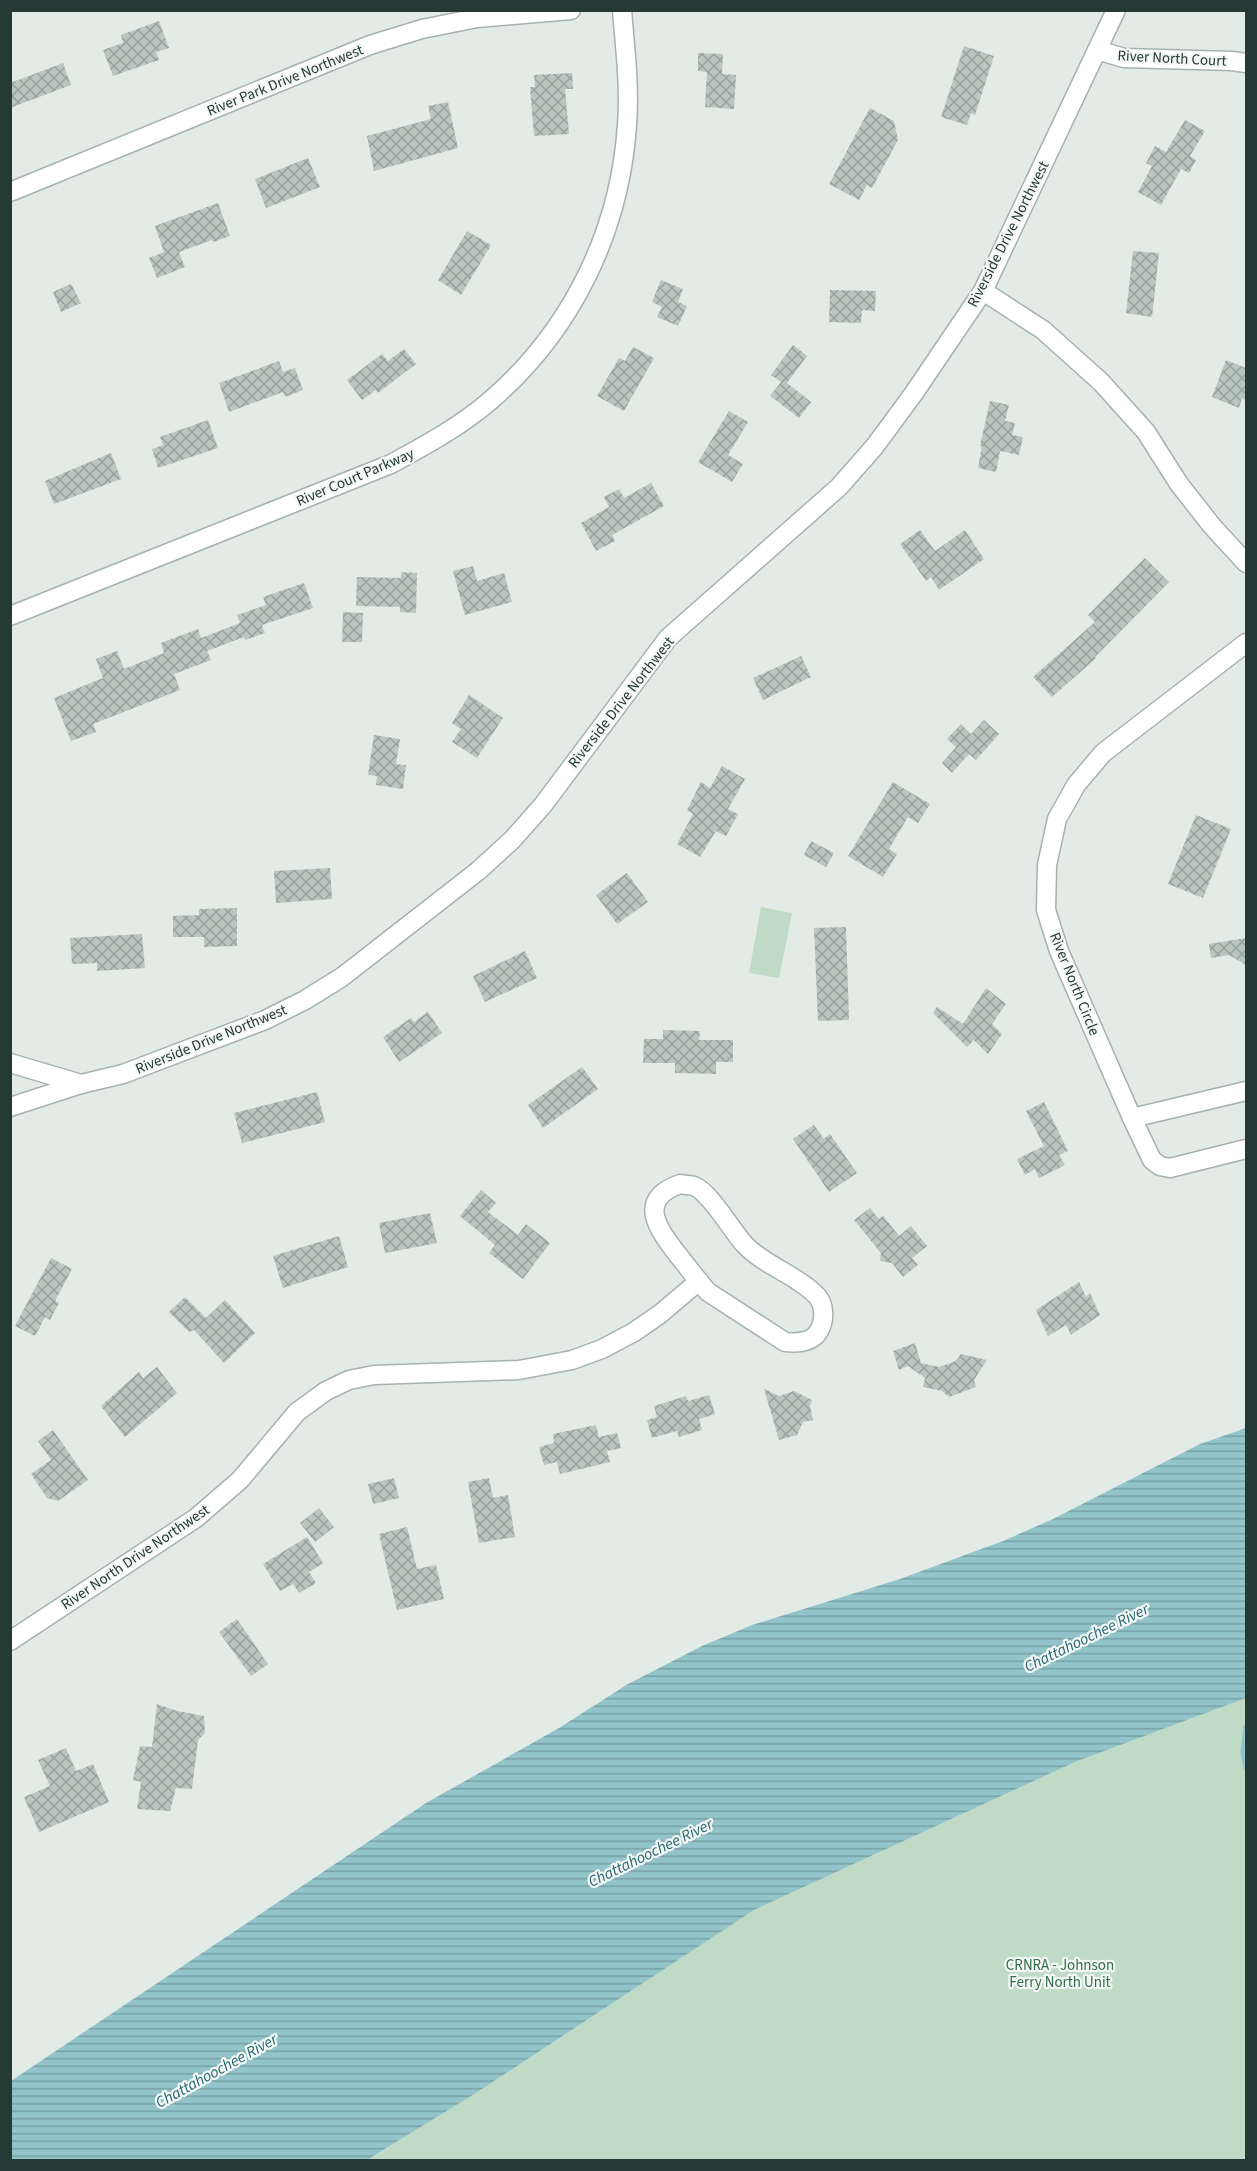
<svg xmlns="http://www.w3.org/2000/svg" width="1257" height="2171" font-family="'Source Sans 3',sans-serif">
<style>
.green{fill:#bfdac5}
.water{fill:url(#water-rules)}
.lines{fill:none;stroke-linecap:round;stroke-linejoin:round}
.stream{stroke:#92c4c9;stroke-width:5}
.building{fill:url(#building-cross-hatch)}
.minor-casing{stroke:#a6b2ae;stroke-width:21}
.minor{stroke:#fff;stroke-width:18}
.labels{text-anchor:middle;stroke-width:4.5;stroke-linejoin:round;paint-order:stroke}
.street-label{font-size:15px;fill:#253a34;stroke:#f3f8f6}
.park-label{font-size:15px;fill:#346c47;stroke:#f3f8f6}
.water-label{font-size:16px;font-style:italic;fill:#26676f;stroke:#f3f8f6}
</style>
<defs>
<pattern id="water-rules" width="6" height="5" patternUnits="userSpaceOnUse" patternTransform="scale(1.5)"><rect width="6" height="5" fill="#92c4c9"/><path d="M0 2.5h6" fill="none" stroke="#77a0a4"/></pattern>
<pattern id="building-cross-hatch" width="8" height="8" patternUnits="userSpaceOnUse" patternTransform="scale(1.5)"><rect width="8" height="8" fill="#b9c6c0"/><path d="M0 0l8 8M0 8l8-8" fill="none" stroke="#96a29d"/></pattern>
</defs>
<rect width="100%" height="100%" fill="#e3ebe7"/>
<g class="green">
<path d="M761 907 792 913 779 978 749 973Z"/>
<path d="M1246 1698V2160H367L476 2093 754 1910 1075 1762Z"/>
</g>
<path class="water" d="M1246 1428V1698L1075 1762 754 1910 476 2093 367 2160H11V2081L426 1803 559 1728 628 1684 702 1646 752 1625 900 1579 1003 1541 1053 1519 1200 1444Z"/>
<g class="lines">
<path class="stream" d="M1246 1727 1243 1752 1246 1768"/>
</g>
<g class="building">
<path d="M159 21 169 48 156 52 159 60 113 76 103 50 123 43 121 35Z"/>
<path d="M964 46 994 56 975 115 971 113 967 125 941 117Z"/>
<path d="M698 53 723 54 722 74 736 75 734 109 705 107 707 72 698 71Z"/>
<path d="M63 63 71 85 10 108V83Z"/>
<path d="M572 73 573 89H565L569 134 534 136 530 87H535L534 75Z"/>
<path d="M448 102 458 148 374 171 367 136 431 119 428 106Z"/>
<path d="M870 108 894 121 898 140 872 188 867 185 859 200 829 184Z"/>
<path d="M1185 120 1205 131 1190 156 1196 160 1189 173 1181 169 1161 205 1138 192 1152 166 1146 163 1155 146 1166 152Z"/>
<path d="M308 158 320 187 266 208 255 179Z"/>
<path d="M218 203 230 236 213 242 212 240 179 252 185 267 157 278 149 258 164 252 155 226Z"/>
<path d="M467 231 491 245 461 295 438 280Z"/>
<path d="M1133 251 1159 253 1152 317 1126 313Z"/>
<path d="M661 280 683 289 678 302 687 306 678 326 657 317 662 307 652 302Z"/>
<path d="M71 284 81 303 61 312 53 292Z"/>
<path d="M830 290 876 291 875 311 862 310 861 323 829 322Z"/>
<path d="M793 345 807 356 787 383 811 402 799 418 770 396 781 382 771 375Z"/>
<path d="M633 347 654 358 624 411 597 396 619 358 625 361Z"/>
<path d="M404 349 416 364 378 393 376 390 362 400 347 380 382 354 388 361Z"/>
<path d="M1226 360 1246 368V400L1242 398 1239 408 1212 397Z"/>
<path d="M279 361 283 372 295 368 303 390 285 397 283 392 229 412 219 383Z"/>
<path d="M990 401 1009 405 1005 421 1015 423 1012 435 1023 437 1019 455 1000 451 996 472 978 468 982 446H980Z"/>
<path d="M729 411 748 422 728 455 743 464 732 482 698 462Z"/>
<path d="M208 420 218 448 158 468 152 449 163 445 160 437Z"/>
<path d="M111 453 121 479 54 504 45 481Z"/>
<path d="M651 483 664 506 612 535 615 541 596 551 581 523 609 507 604 497 619 489 624 498Z"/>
<path d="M920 530 935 551 965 530 984 559 939 590 931 577 926 581 900 544Z"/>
<path d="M1145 558 1169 582 1095 657 1096 658 1052 697 1033 677 1095 622 1088 615Z"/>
<path d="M473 566 477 581 504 573 512 602 465 615 453 571Z"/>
<path d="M401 572 417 573 416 613 400 612V607L356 606 357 577 401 578Z"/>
<path d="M304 583 313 608 262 625 265 633 245 640 244 637 207 651 211 660 174 674 180 690 93 724 96 732 71 741 54 698 103 678 96 659 117 651 124 669 164 653 161 643 198 629 201 638 240 623 237 615 266 605 263 597Z"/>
<path d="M343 612 363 613 362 642H342Z"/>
<path d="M801 656 811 677 763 700 753 678Z"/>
<path d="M469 695 503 718 477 758 452 742 461 729 452 723Z"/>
<path d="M984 720 999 734 976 760 969 754 952 773 942 763 956 747 947 739 961 724 971 734Z"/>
<path d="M374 735 400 739 396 764 406 765 403 789 376 785 377 776 368 775Z"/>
<path d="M722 766 745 779 728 809 738 814 726 836 716 831 700 857 677 844 693 814 687 810 701 782 710 788Z"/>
<path d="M893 782 930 804 918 823 908 817 889 849 897 854 883 877 848 856Z"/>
<path d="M1196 815 1231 829 1203 898 1168 884Z"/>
<path d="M811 841 834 853 826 867 804 855Z"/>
<path d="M330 868 332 899 276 903 274 871Z"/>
<path d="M627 873 648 902 617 924 596 895Z"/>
<path d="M237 908V946L204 947V937H173V916L199 915V909Z"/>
<path d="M846 927 849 1020 818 1021 814 928Z"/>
<path d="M142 934 145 968 97 971V963L72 964 70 938Z"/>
<path d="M1246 938V965L1229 955 1211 958 1209 944Z"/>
<path d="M525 951 537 978 485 1002 473 976Z"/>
<path d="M986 988 1006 1004 992 1024 1002 1034 988 1054 974 1040 967 1047 933 1013 937 1007 963 1024Z"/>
<path d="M428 1012 442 1033 399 1062 383 1037 411 1018 414 1022Z"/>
<path d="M663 1030 700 1031 699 1040H733V1062H716V1074L675 1073V1063H643L644 1039H663Z"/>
<path d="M582 1067 598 1089 543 1128 528 1105Z"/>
<path d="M317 1092 325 1122 242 1143 234 1113Z"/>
<path d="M1044 1102 1068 1151 1059 1155 1065 1165 1039 1178 1035 1169 1025 1175 1017 1159 1044 1146 1026 1111Z"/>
<path d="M814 1125 824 1139 830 1134 857 1173 829 1192 793 1139Z"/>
<path d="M481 1190 496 1203 488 1212 518 1235 526 1224 550 1243 523 1279 489 1253 495 1245 460 1216Z"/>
<path d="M870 1208 879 1219 883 1216 899 1236 911 1226 927 1246 912 1258 918 1265 903 1277 892 1263 880 1261 881 1253 854 1220Z"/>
<path d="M430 1213 437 1243 385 1253 379 1223Z"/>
<path d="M339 1236 348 1267 283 1288 273 1256Z"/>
<path d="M51 1258 72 1269 55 1301 59 1303 50 1320 45 1317 35 1336 15 1326Z"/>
<path d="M1079 1282 1086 1297 1090 1293 1100 1315 1071 1335 1066 1325 1048 1336 1036 1310Z"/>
<path d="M185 1297 206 1318 225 1300 255 1333 224 1363 194 1330 189 1332 169 1312Z"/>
<path d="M915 1343 921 1363 939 1367 956 1361 961 1354 987 1360 974 1380 976 1387 949 1397 942 1391 923 1387 925 1378 908 1366 899 1370 893 1351Z"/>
<path d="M157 1367 177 1393 125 1437 101 1406 139 1372 143 1378Z"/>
<path d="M764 1389 779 1396 794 1391 812 1400 810 1406 813 1420 803 1422 797 1435 779 1440Z"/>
<path d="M709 1395 715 1414 699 1419 702 1430 679 1437 677 1431 652 1438 647 1420 657 1417 654 1406 686 1396 688 1401Z"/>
<path d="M596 1425 599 1437 617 1433 621 1448 607 1451 610 1462 560 1474 557 1462 544 1465 539 1447 554 1443 553 1434Z"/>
<path d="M53 1430 88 1480 58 1501 47 1498 31 1474 51 1460 38 1441Z"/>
<path d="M394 1478 399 1498 373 1504 368 1484Z"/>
<path d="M489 1478 493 1498 508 1495 515 1537 479 1543 468 1482Z"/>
<path d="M319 1508 334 1527 315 1542 300 1523Z"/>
<path d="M407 1527 417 1569 436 1565 444 1599 397 1610 379 1534Z"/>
<path d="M307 1537 323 1563 309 1572 316 1583 299 1593 293 1584 280 1591 263 1564Z"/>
<path d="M237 1619 268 1664 251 1676 219 1632Z"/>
<path d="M157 1704 177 1711 204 1716 205 1733 198 1740 192 1789 176 1788 170 1811 137 1809 141 1782 133 1780 140 1746 152 1747Z"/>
<path d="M66 1748 76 1771 93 1764 109 1802 39 1832 24 1797 50 1786 38 1760Z"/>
</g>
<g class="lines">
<defs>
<g id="minor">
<path d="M1097 50 1124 58 1232 61 1246 63"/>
<path d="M10 192 370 45 422 29 477 18 571 10"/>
<path d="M983 291 1043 330 1101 382 1146 432 1179 484 1212 526 1246 563"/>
<path d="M10 616 391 464C426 445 461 426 491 400 572 330 620 231 627 125 630 86 625 48 622 10"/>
<path d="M10 1063 81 1084"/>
<path d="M1246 1091 1132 1118 1152 1160 1160 1166 1170 1168 1246 1149"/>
<path d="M10 1107 81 1084 123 1074 265 1020 305 1000 342 977 478 871 512 840 543 805 668 638 839 487 875 446 914 393 983 291 1116 10"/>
<path d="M1132 1118 1059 951 1046 910 1047 865 1057 819 1076 785 1103 753 1246 643"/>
<path d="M680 1184C684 1185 690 1185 694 1186 710 1192 732 1231 745 1245 764 1265 794 1274 814 1293 826 1303 826 1323 816 1335 808 1343 796 1343 785 1342L708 1292C697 1280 688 1267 678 1255 658 1229 636 1200 680 1184Z"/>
<path d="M10 1641 196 1518 240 1480 297 1412 326 1391 349 1380 374 1375 519 1370 572 1360 602 1349 634 1332 660 1314 699 1281"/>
</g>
</defs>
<use href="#minor" class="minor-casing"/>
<use href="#minor" class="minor"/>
</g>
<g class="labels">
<g class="street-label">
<text transform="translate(1172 58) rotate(3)" y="5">River North Court</text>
<text transform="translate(285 80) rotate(-22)" y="5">River Park Drive Northwest</text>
<text transform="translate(1008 234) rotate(-63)" y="5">Riverside Drive Northwest</text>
<text transform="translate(355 477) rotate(-23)" y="5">River Court Parkway</text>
<text transform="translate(621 702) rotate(-52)" y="5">Riverside Drive Northwest</text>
<text transform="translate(1075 984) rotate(68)" y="5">River North Circle</text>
<text transform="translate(211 1039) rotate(-22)" y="5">Riverside Drive Northwest</text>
<text transform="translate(135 1557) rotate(-34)" y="5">River North Drive Northwest</text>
</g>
<g class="park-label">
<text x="1060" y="1970">CRNRA - Johnson<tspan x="1060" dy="17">Ferry North Unit</tspan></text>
</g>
<g class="water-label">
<text transform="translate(1086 1637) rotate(-26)" y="6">Chattahoochee River</text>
<text transform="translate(650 1852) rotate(-26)" y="6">Chattahoochee River</text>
<text transform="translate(216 2070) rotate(-29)" y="6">Chattahoochee River</text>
</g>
</g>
<rect width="1257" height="2171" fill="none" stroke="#253a34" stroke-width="24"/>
</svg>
